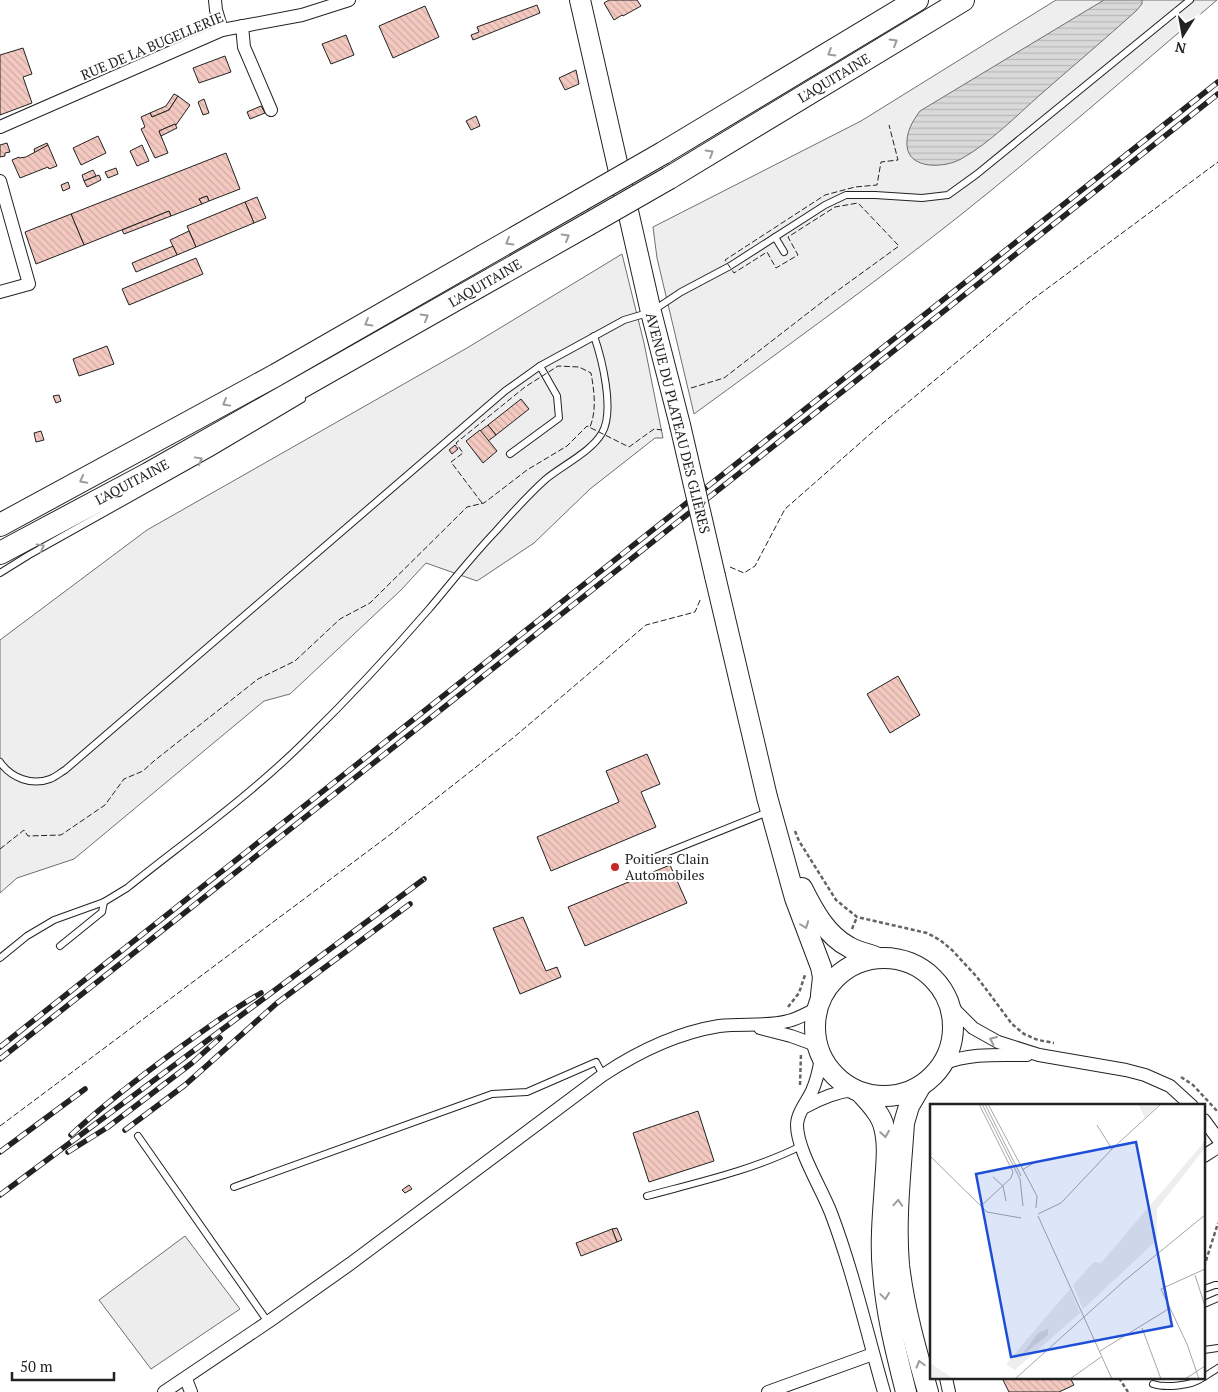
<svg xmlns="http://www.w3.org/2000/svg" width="1218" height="1392" font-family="'PT Serif',serif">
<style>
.green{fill:#eee;stroke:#6f6f6f}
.parking{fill:#ededed;stroke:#6f6f6f}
.water{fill:url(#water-rules);stroke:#6f6f6f}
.building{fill:url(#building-back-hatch);stroke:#222}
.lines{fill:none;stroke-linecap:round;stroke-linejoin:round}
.service-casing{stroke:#222;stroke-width:8}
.minor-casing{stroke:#222;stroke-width:14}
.primary-casing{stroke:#222;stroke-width:22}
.motorway-casing{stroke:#222;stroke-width:24}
.path{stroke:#646464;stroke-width:2.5;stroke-dasharray:4 2.5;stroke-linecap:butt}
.service{stroke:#fff;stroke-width:6}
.minor{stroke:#fff;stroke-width:12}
.primary{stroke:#fff;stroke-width:20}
.motorway{stroke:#fff;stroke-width:22}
.rail-casing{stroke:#222;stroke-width:5.5}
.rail{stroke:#fff;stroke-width:4;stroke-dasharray:11;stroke-linecap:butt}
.primary-bridge-casing{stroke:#222;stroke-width:22;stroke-linecap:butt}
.motorway-bridge-casing{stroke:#222;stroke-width:24;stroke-linecap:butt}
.primary-bridge{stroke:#fff;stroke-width:20}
.motorway-bridge{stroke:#fff;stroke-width:22}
.fence{stroke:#222;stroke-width:1;stroke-dasharray:6 2.5;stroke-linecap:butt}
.oneway{stroke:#9c9c9c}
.poi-dot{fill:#c62828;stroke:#fff;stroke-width:2}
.labels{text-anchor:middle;stroke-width:4;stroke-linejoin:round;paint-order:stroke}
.street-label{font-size:14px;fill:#222;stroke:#fff}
.poi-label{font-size:14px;fill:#222;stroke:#fff;text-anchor:start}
.inset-road{fill:none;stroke:#a7a7a7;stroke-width:1}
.view{fill:#1d4ed8;fill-opacity:0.15;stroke:#1d4ed8;stroke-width:2.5}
.inset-edge{fill:none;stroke:#222;stroke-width:2.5}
</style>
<defs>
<pattern id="water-rules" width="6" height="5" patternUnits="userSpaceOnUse" patternTransform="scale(1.25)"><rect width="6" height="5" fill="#d9d9d9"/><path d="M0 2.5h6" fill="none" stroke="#bababa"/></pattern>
<pattern id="building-back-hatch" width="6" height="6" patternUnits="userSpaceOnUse" patternTransform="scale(1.25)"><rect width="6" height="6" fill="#f3c9c0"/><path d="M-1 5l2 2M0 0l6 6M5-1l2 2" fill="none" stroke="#d0aca5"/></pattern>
</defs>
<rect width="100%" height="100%" fill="#fff"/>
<g class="green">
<path d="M1056 0H1217C1131 73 1046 147 958 217 872 285 783 349 694 414L657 258 653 227 861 121Z"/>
<path d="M622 254 644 343 663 438H655L590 489 534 543 477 581 426 563 401 590 290 694 264 701 74 859 17 878 0 893V640L147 530 467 348Z"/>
</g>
<path class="parking" d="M185 1236 240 1309 151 1369 99 1300Z"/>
<path class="water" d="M1104 0H1142V4L1136 11C1105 39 1073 66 1041 94 1015 117 991 142 961 159 945 168 909 170 907 146 906 132 912 122 920 111Z"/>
<g class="building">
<path d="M609 0H637L641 6 623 16 622 15 614 20 604 3Z"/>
<path d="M537 5 540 13 473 40 471 35 479 32 477 27Z"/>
<path d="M425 6 439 37 393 58 379 26Z"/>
<path d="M346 35 354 55 331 64 322 44Z"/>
<path d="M23 48 32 74 23 77 32 103 0 115V55Z"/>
<path d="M225 56 231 72 199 83 193 68Z"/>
<path d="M576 70 579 84 565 90 559 78Z"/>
<path d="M174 94 178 96 169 110 152 117 150 113 166 106Z"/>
<path d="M178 96 190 105 176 125 175 124 159 131 168 153 155 158 141 129 145 127 141 117 150 113 152 117 169 110Z"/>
<path d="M204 99 209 113 203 115 198 102Z"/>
<path d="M261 106 265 113 250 119 247 112Z"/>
<path d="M476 116 480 126 471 130 466 121Z"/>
<path d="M175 124 177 128 161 136 159 131Z"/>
<path d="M98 136 106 153 81 165 73 148Z"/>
<path d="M7 143 10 152 5 153V156L0 157V145Z"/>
<path d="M47 143 48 145 35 153 34 149Z"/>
<path d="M48 145 57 166 49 169 48 167 20 178 12 160 19 157V158L26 157Z"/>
<path d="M142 145 149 161 137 166 130 151Z"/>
<path d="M226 153 240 189 209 201 207 196 199 199 202 204 171 216 169 211 84 245 71 214Z"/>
<path d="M116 168 118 174 108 178 105 172Z"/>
<path d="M93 170 96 176 84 181 82 175Z"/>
<path d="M99 175 101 180 87 187 84 181Z"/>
<path d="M68 182 70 188 63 191 61 185Z"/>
<path d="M207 196 209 201 202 204 199 199Z"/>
<path d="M257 197 266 218 254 223 245 202Z"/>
<path d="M245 202 254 223 196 247 187 226Z"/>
<path d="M169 211 171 216 124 234 122 230Z"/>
<path d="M71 214 84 245 36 264 25 232Z"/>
<path d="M189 231 196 247 177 255 170 240Z"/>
<path d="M173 246 177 255 136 272 132 263Z"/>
<path d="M196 258 203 274 129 305 122 289Z"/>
<path d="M107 346 114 364 79 376 73 359Z"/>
<path d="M59 395 61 401 56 403 53 396Z"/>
<path d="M521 399 529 409 496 435 488 425Z"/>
<path d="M488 425 496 435 488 441 480 431Z"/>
<path d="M480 430 497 451 483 463 466 441Z"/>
<path d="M41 431 44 440 36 442 34 433Z"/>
<path d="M455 445 458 449 452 454 449 450Z"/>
<path d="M898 676 920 715 890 733 867 694Z"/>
<path d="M647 754 660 784 641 792 656 827 551 871 537 837 619 802 606 771Z"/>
<path d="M670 865 687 903 585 946 568 907Z"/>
<path d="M523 917 546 971 557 967 561 977 520 994 493 928Z"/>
<path d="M698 1111 714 1161 649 1182 633 1133Z"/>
<path d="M409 1185 412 1189 405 1193 402 1190Z"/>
<path d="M617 1228 622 1240 617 1242 612 1229Z"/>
<path d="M612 1229 617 1242 581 1256 576 1243Z"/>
<path d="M1002 1378H1070L1074 1385 1059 1392H1009Z"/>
</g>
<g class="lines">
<defs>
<g id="service">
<path d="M775 237 784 252"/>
<path d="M510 454 559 418 557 396 540 366"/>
<path d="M0 573 29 555 211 453 302 399"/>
<path d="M0 762C11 778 32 786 50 779 55 777 60 773 65 770L505 391 540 366 624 320 651 312 681 292 730 266 825 205 846 195H875L922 198 948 195 977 174 1190 0"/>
<path d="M653 858 768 812"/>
<path d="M60 946 102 912 104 902"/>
<path d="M0 958 27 936 54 920 104 902 127 888C187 840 252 794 306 740 349 698 390 654 429 609 451 583 472 556 496 531 512 513 528 495 546 479 563 465 591 452 602 433 615 411 602 359 594 336"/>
<path d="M138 1136 268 1322"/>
<path d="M234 1187 492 1094 527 1092 596 1062 603 1075"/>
<path d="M647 1196C699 1182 753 1170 801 1146"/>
<path d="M1204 1289 1215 1285H1218"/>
<path d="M1204 1304 1218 1298"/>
<path d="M1204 1350 1218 1348"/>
<path d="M1204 1377 1218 1368"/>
<path d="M1153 1384C1165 1388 1191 1386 1202 1378"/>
</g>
<g id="minor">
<path d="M215 0 216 10 222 30"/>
<path d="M242 26 244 47 271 110"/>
<path d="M0 127 222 30 302 15 349 0"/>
<path d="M0 181 29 284 0 292"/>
<path d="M949 1004 973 1028 998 1042 1039 1055 1126 1070 1145 1075 1170 1086 1192 1106"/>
<path d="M760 1028 791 1036 816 1045"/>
<path d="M821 1058C819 1070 817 1080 812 1091 807 1102 797 1113 797 1125 797 1150 822 1189 831 1213 853 1271 867 1333 884 1392"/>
<path d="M943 1064C969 1053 998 1055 1027 1055"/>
<path d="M805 1107C821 1098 835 1092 853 1090"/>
<path d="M1204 1120 1218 1139"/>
<path d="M1204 1156 1218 1147"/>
<path d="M946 1378 949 1392"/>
<path d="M186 1379 191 1392"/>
<path d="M164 1392 268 1322 350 1264 603 1075C639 1051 676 1033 719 1026 742 1023 766 1027 788 1021 798 1019 807 1013 816 1009"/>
<path d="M768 1392 873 1354"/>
</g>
<g id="primary">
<path d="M580 0 651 312 680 425"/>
<path d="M715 576 767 797 795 898 821 967 823 977 821 995"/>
<path d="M802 888C813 910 826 935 849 947 858 952 869 954 878 958"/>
<circle cx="884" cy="1027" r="69"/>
<path d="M920 1087 909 1106 904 1123C901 1170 895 1218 899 1265 904 1308 916 1350 928 1392"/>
<path d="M861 1093C870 1103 881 1114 884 1127 889 1145 886 1166 885 1184 883 1214 880 1243 883 1272 886 1313 896 1352 906 1392"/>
</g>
<g id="motorway">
<path d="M663 153 917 0"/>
<path d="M669 178 963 0"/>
<path d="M0 525 276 375 581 200"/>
<path d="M0 553 148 474 587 225"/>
</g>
</defs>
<use href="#service" class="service-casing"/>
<use href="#minor" class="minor-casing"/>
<use href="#primary" class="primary-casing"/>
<use href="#motorway" class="motorway-casing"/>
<g class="path">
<path d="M795 831 799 841 836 900 857 917 927 933 940 940 952 950 977 977 1012 1024 1024 1034 1038 1040 1054 1043"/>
<path d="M852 929 857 917"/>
<path d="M788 1007 799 993 805 975"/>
<path d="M1181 1077 1193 1085 1218 1112"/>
<path d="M800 1085 801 1053"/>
<path d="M1204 1267 1218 1223"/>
<path d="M1119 1378 1128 1392"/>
</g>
<use href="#service" class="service"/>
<use href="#minor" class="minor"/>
<use href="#primary" class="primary"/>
<use href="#motorway" class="motorway"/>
<defs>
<g id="rail">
<path d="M0 1047 1218 82"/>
<path d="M0 1059 1218 94"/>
<path d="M125 1130 185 1085 277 1003 410 904"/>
<path d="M71 1135C100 1108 131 1084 163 1060 195 1036 227 1013 261 993"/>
<path d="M0 1152 85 1089"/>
<path d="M68 1152 108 1127 192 1063 220 1038"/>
<path d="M0 1195 424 879"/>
</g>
</defs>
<use href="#rail" class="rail-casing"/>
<use href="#rail" class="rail"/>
<defs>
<path id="primary-bridge" d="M680 425 715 576"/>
<g id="motorway-bridge">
<path d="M581 200 663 153"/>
<path d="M587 225 669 178"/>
</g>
</defs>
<use href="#primary-bridge" class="primary-bridge-casing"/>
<use href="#motorway-bridge" class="motorway-bridge-casing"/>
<use href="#primary-bridge" class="primary-bridge"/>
<use href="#motorway-bridge" class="motorway-bridge"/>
<g class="fence">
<path d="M691 388 724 378 826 299 899 246 858 203 835 207 788 237 798 255 776 268 767 252 734 273 725 260 825 195 855 187 877 185 881 162 898 160 889 125"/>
<path d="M482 503 451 462 463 453 456 443 525 387 558 366 579 367 591 373C594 390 597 410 590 427"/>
<path d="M730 567 744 573 755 566 785 509 877 428 1029 302 1218 162"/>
<path d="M0 849 24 830 28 836 61 835 105 805 124 779 143 771 154 761 258 679 295 661 340 619 370 603 467 507 484 503 527 470 567 446 587 426 629 447 654 429 662 430"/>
<path d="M0 1126 387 837 513 738 646 625 695 612 701 598"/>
</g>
</g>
<defs><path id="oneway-chevron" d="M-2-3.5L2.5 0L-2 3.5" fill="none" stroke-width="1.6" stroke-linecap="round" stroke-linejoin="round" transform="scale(1.25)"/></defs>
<g class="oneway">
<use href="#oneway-chevron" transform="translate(894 42) rotate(-31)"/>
<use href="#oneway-chevron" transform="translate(831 53) rotate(149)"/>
<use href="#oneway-chevron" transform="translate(710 153) rotate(-31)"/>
<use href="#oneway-chevron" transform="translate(566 237) rotate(-30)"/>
<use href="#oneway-chevron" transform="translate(509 242) rotate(150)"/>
<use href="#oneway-chevron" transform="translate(425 317) rotate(-30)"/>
<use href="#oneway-chevron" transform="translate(368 323) rotate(150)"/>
<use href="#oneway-chevron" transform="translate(226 403) rotate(151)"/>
<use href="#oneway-chevron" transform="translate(199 460) rotate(-29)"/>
<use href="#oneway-chevron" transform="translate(83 480) rotate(152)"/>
<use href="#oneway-chevron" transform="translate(41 547) rotate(-29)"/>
<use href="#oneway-chevron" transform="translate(805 925) rotate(69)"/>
<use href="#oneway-chevron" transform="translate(993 1040) rotate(-156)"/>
<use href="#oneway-chevron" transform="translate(885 1134) rotate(81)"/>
<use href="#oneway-chevron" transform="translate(898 1203) rotate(-86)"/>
<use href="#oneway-chevron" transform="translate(885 1296) rotate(82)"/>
<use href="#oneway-chevron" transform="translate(920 1364) rotate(-106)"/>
</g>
<circle class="poi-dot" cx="615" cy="867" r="5"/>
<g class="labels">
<g class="street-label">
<text transform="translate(152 46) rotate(-23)" y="5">RUE DE LA BUGELLERIE</text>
<text transform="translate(834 78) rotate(-31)" y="5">L'AQUITAINE</text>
<text transform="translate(485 283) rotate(-30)" y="5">L'AQUITAINE</text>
<text transform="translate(678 423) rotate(76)" y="5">AVENUE DU PLATEAU DES GLIÈRES</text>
<text transform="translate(132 482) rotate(-28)" y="5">L'AQUITAINE</text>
</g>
<g class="poi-label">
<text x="625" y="864">Poitiers Clain<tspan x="625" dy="16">Automobiles</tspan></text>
</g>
</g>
<g transform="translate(930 1104)">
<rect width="275" height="275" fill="#fff"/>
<path d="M208 0H229L215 14ZM275 37V44L227 105V136L153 205 143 181 164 158 171 159ZM140 185 150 209 85 266 76 260ZM0 259 24 275H0Z" fill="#eee"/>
<path d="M118 225V231L91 252 108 229Z" fill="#d9d9d9"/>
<path class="inset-road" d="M49 0 83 68 81 74 51 102M52 0 90 75 93 102M55 0 91 72M58 0 107 92 106 104M167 21 182 45M0 52 57 108 91 114M92 66 107 57M63 73 73 82 76 97M108 110 131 99 182 45 231 0M108 112 182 275M265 171 275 202M212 224 231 275M170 247 240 204M85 275 194 177 275 111M140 275 171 253M255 275 275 262M269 275 257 240 231 185 275 165"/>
<path class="view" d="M206 38 242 222 81 253 46 70Z"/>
<rect width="275" height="275" class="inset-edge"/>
</g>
<g transform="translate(1183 35) rotate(191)" stroke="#ffffff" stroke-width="4" paint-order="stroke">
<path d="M0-4L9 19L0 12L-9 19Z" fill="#222222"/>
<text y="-8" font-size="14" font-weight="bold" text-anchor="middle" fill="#222222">N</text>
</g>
<path d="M12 1372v8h102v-8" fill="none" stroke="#222222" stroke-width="2.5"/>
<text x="20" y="1372" font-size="15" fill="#222222" stroke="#ffffff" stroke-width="4" paint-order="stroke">50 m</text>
</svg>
